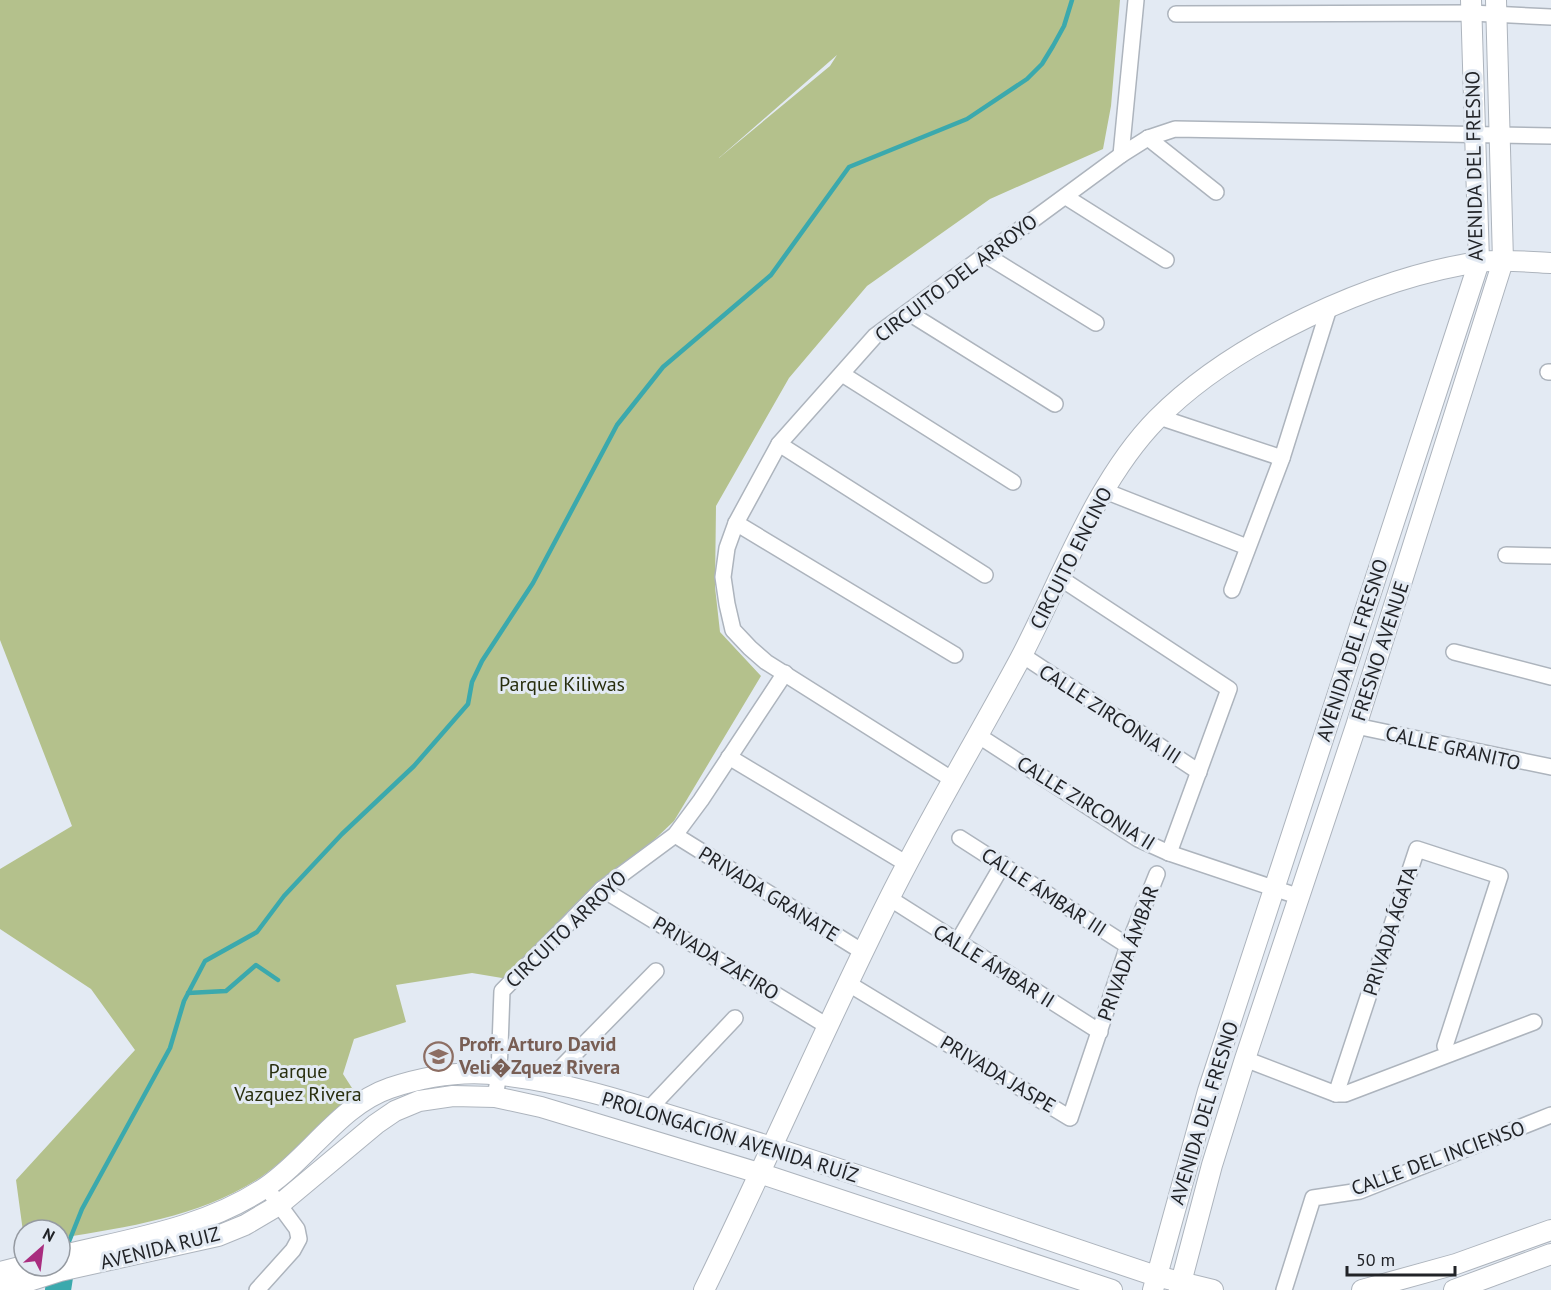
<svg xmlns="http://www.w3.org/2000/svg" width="1551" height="1290" font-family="'PT Sans',sans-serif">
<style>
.green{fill:#b4c18c;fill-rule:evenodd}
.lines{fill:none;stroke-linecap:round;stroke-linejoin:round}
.stream{stroke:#3ba9ad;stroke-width:4.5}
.river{stroke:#3ba9ad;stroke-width:26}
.minor-casing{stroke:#adb4bd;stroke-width:18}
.tertiary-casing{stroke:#adb4bd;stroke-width:22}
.minor{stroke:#fff;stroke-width:15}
.tertiary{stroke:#fff;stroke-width:20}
.labels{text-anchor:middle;stroke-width:6;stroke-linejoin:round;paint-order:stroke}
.street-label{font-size:20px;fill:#212327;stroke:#e3eaf3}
.park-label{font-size:20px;fill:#282e0e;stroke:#e3eaf3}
.education-label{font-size:20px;font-weight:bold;fill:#785e54;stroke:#e3eaf3;text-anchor:start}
</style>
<rect width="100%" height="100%" fill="#e3eaf3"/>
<path class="green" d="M0 0H1120L1111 106 1103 149 990 199 867 286 789 378 716 506 715 587 720 632 761 676 674 821 508 979 472 973 396 985 406 1022 354 1039 343 1074 352 1088 357 1091C326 1116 293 1155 261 1177 202 1216 129 1227 60 1238V1230H24V1239L16 1180 135 1050 91 989 0 929V869L72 826 0 640ZM837 55 830 66 719 158 720 157Z"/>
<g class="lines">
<g class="stream">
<path d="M188 993 226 991 256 965 278 980"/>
<path d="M66 1249 82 1209 170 1048 184 1001 205 961 257 932 284 896 342 834 414 766 468 704 472 682 482 661 533 583 617 425 663 367 771 275 849 167 967 119 1027 79 1042 64 1053 46 1064 26 1072 0"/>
</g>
<path class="river" d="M58 1290 62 1264"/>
<defs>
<g id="minor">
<path d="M1176 14 1471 13 1551 17"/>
<path d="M1148 138 1216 192"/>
<path d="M1121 155 1136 0"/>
<path d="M1066 197 1166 260"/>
<path d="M984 254 1096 323"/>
<path d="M909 313 1055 404"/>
<path d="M1548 372H1551"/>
<path d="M842 374 1013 482"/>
<path d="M1159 417 1282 458"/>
<path d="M779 444 985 575"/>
<path d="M1105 491 1247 547"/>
<path d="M736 523 955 655"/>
<path d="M1506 555 1551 556"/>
<path d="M1060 578 1229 689 1169 853"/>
<path d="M1232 590 1282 458 1329 308"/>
<path d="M1454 652 1551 677"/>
<path d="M1022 655 1199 772"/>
<path d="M1356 726 1551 767"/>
<path d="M979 736 1138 839 1169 853 1300 897"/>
<path d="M729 757 907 864"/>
<path d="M953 780 766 662 750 648 733 630 727 604 723 577 727 548 736 523 779 444 875 336 1121 155 1148 138 1175 129 1551 136"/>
<path d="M675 835 863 952"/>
<path d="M960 838 1128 946"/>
<path d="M602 889 829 1027"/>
<path d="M889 898 1100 1032"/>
<path d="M957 943 1003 864"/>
<path d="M849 984 1070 1118 1128 946 1157 874"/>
<path d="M1245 1059 1336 1094H1345L1534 1022"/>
<path d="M547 1082 656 971"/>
<path d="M1336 1094 1417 849 1500 876 1445 1046"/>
<path d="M495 1097 499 1074 502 991 602 889 675 835 701 800 785 673"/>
<path d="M649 1109 735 1018"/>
<path d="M257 1290 293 1250 299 1239 297 1229 266 1187"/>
<path d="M1284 1290 1313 1198 1360 1191 1551 1115"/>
</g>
<g id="tertiary">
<path d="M60 1256C130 1239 205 1228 266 1187 309 1158 340 1105 390 1088 426 1076 463 1070 501 1075 576 1083 651 1110 724 1132 869 1177 1012 1228 1156 1276L1213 1290"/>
<path d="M0 1272 24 1266"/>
<path d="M1 1290 60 1271 218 1236 245 1225 279 1205 376 1124 395 1111 419 1101 453 1096 495 1097 541 1107 762 1174 1112 1290"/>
<path d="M704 1290C767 1162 823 1031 887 903 928 820 976 741 1020 659 1061 581 1095 482 1157 419 1232 343 1375 276 1480 262 1503 259 1527 262 1551 263"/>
<path d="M1153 1290 1208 1091 1479 262 1471 0"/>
<path d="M1179 1290 1212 1165 1245 1059 1356 726 1503 261 1496 0"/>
<path d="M1362 1290 1456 1264 1551 1230"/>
<path d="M1454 1290 1551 1254"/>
</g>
</defs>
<use href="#minor" class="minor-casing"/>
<use href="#tertiary" class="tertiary-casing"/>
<use href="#minor" class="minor"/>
<use href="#tertiary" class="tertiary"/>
</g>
<defs>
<symbol id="university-ring" viewBox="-11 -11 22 22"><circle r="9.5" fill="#e3eaf3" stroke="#8d6e63" stroke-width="1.5"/><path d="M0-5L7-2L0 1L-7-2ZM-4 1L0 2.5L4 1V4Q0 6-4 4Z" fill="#8d6e63"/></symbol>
</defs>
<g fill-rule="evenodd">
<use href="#university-ring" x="422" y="1040" width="33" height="33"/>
</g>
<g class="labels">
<g class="street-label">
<text transform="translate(1474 166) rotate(-91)" y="7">AVENIDA DEL FRESNO</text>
<text transform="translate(956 278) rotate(-37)" y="7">CIRCUITO DEL ARROYO</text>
<text transform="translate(1071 558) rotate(-63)" y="7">CIRCUITO ENCINO</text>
<text transform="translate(1352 650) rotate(-72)" y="7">AVENIDA DEL FRESNO</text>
<text transform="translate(1380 651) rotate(-72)" y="7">FRESNO AVENUE</text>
<text transform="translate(1110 714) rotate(33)" y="7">CALLE ZIRCONIA III</text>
<text transform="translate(1453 748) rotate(13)" y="7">CALLE GRANITO</text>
<text transform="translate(1086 803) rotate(32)" y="7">CALLE ZIRCONIA II</text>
<text transform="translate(1044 892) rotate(33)" y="7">CALLE ÁMBAR III</text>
<text transform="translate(769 894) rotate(32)" y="7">PRIVADA GRANATE</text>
<text transform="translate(566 929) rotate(-44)" y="7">CIRCUITO ARROYO</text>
<text transform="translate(1390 931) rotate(-72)" y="7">PRIVADA ÁGATA</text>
<text transform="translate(1128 953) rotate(-70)" y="7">PRIVADA ÁMBAR</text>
<text transform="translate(716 958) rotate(31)" y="7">PRIVADA ZAFIRO</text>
<text transform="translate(994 966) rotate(32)" y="7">CALLE ÁMBAR II</text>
<text transform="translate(998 1074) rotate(31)" y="7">PRIVADA JASPE</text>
<text transform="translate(1204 1113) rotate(-73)" y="7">AVENIDA DEL FRESNO</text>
<text transform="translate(730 1137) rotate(17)" y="7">PROLONGACIÓN AVENIDA RUÍZ</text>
<text transform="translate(1438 1158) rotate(-20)" y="7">CALLE DEL INCIENSO</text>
<text transform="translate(160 1248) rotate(-14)" y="7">AVENIDA RUIZ</text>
</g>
<g class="park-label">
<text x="562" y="691">Parque Kiliwas</text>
<text x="298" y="1078">Parque<tspan x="298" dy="23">Vazquez Rivera</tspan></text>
</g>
<g class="education-label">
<text x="459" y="1051">Profr. Arturo David<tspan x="459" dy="23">Veli�Zquez Rivera</tspan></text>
</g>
</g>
<g transform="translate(42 1248) rotate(28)"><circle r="28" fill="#e3eaf3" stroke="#959aa1" stroke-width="1.5"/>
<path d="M0-4.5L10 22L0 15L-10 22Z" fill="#a92d7f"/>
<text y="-9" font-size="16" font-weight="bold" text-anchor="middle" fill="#212327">N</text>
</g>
<path d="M1347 1266v9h108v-9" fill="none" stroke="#212327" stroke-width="3"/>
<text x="1356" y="1266" font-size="18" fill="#212327" stroke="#e3eaf3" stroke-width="4.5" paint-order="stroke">50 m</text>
</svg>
